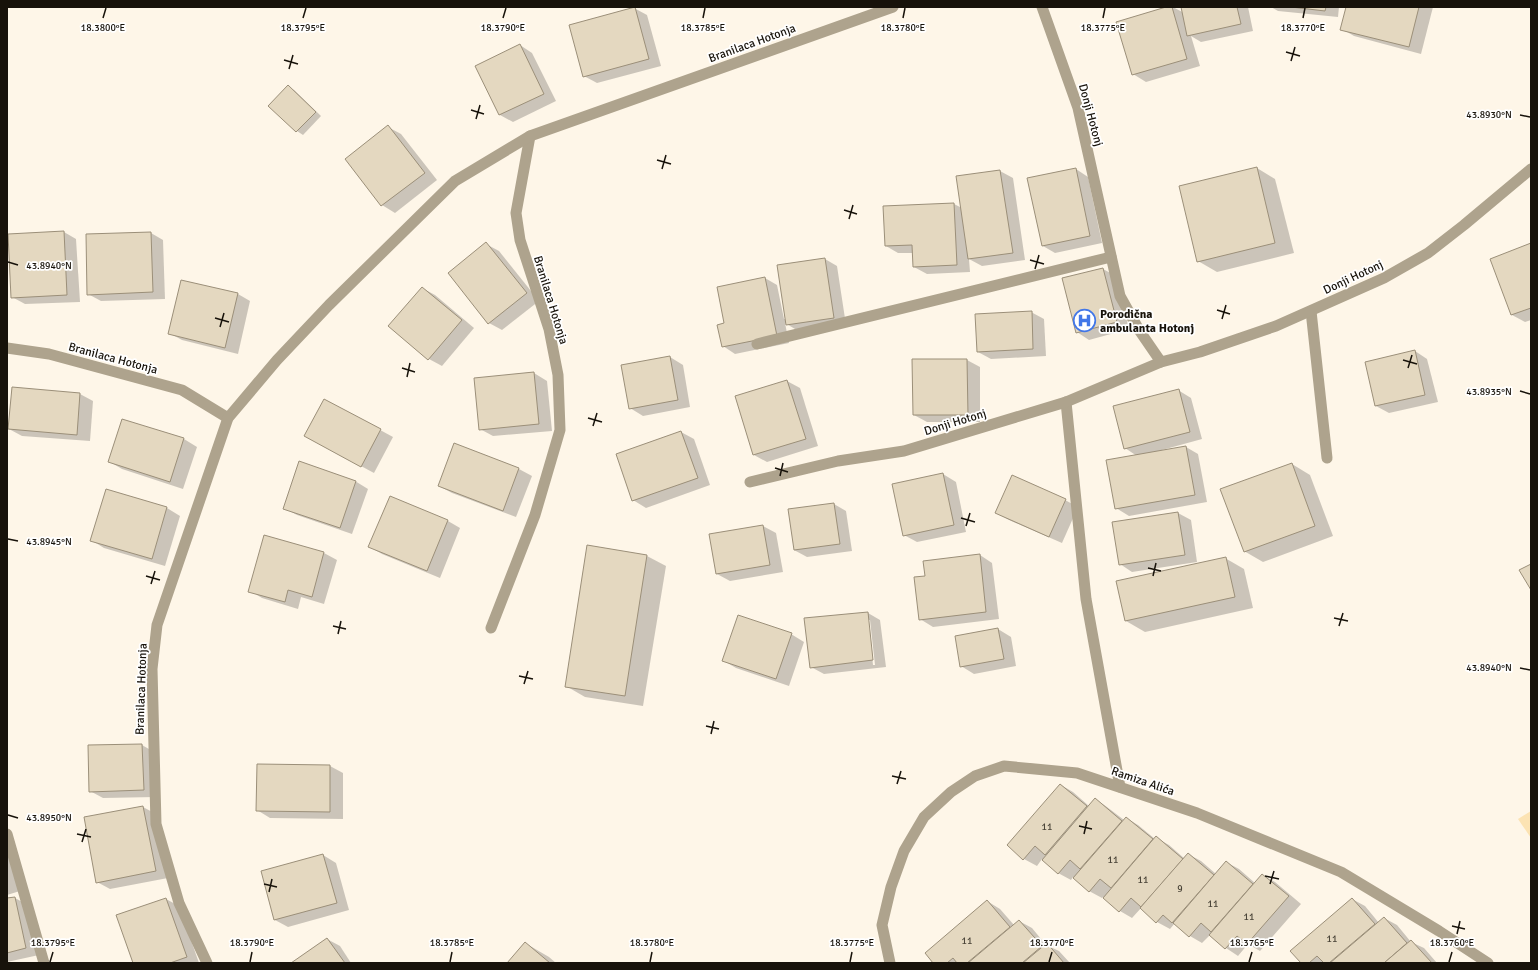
<svg xmlns="http://www.w3.org/2000/svg" width="1538" height="970" font-family="Signika,sans-serif">
<style>
.green{fill:#fce3b3}
.shadow{fill:#0003;fill-rule:evenodd}
.building{fill:#e4d8c0;stroke:#9b8f79}
.lines{fill:none;stroke-linecap:round;stroke-linejoin:round}
.service{stroke:#aea38d;stroke-width:11}
.minor{stroke:#aea38d;stroke-width:11}
.ticks{fill:none;stroke:#17120a;stroke-width:1.5}
.labels{text-anchor:middle;stroke-width:3.5;stroke-linejoin:round;paint-order:stroke}
.number-label{font-size:10px;fill:#4a4438}
.street-label{font-size:12px;fill:#17120a;stroke:#fff}
.poi-label{font-size:12px;font-weight:bold;fill:#17120a;stroke:#fff;text-anchor:start}
.ticks-label{font-size:10px;text-anchor:middle;fill:#17120a;stroke:#fff;stroke-width:3.5;stroke-linejoin:round;paint-order:stroke}
</style>
<rect width="100%" height="100%" fill="#fef6e8"/>
<path class="green" d="M1531 811V838L1518 819Z"/>
<g class="shadow">
<path d="M1170 7H1173L1184 13 1182 7H1248L1253 31 1201 42 1191 36 1200 66 1146 82 1133 74Z"/>
<path d="M1271 7H1339L1338 17 1278 11Z"/>
<path d="M1347 7H1433L1421 54 1354 36 1342 29Z"/>
<path d="M634 8 647 15 661 66 597 83 584 76Z"/>
<path d="M520 45 532 53 556 101 513 122 500 115 476 66Z"/>
<path d="M288 87 294 90 321 116 303 135 297 131 270 105Z"/>
<path d="M388 127 401 134 437 180 395 213 382 205Z"/>
<path d="M1257 168 1275 179 1294 253 1217 272 1198 261Z"/>
<path d="M1076 169 1088 177 1102 243 1055 253 1043 246Z"/>
<path d="M1000 171 1013 178 1025 260 982 266 969 259 970 272 927 274 914 267V253H898L886 246 884 207 954 204 962 208Z"/>
<path d="M64 232 76 239 80 302 25 304 12 297Z"/>
<path d="M151 233 163 240 165 299 101 301 88 294Z"/>
<path d="M486 244 499 251 539 301 502 330 489 323Z"/>
<path d="M1531 244V320L1525 322 1512 315 1491 259Z"/>
<path d="M825 259 837 266 846 325 800 332 785 323 789 343 735 354 723 346 726 324 765 278 777 285 784 319H786Z"/>
<path d="M1103 269 1116 276 1129 329 1089 340 1077 332Z"/>
<path d="M422 288 435 295 474 328 442 366 429 359 390 326Z"/>
<path d="M238 294 250 301 238 354 182 340 169 333Z"/>
<path d="M1031 312 1044 319 1046 356 991 359 978 352Z"/>
<path d="M1415 351 1427 359 1438 402 1389 413 1376 406 1366 363Z"/>
<path d="M670 357 683 365 690 407 643 416 630 408Z"/>
<path d="M967 360 980 367V422H927L914 415Z"/>
<path d="M534 373 547 381 552 431 493 436 480 429Z"/>
<path d="M787 381 800 388 818 446 767 462 754 455 736 397Z"/>
<path d="M1178 390 1191 398 1202 439 1162 450V451L1186 447 1198 454 1207 502 1129 516 1116 508 1137 456 1125 448Z"/>
<path d="M80 394 93 401 90 441 22 436 9 429Z"/>
<path d="M325 400 393 437 374 473 318 443Z"/>
<path d="M123 420 184 439 197 447 183 489 122 469 110 462Z"/>
<path d="M681 432 694 439 710 485 646 508 633 500Z"/>
<path d="M455 445 519 469 532 476 516 517 452 493 439 486Z"/>
<path d="M1292 464 1310 475 1333 536 1263 562 1244 551Z"/>
<path d="M943 474 956 482 966 532 917 542 904 535Z"/>
<path d="M355 481 368 489 352 534 297 515 284 508Z"/>
<path d="M106 490 167 508 180 516 165 566 104 548 91 540Z"/>
<path d="M390 497 448 521 460 528 440 578 382 554 370 547Z"/>
<path d="M1065 500 1078 507 1062 543 1009 520 996 513Z"/>
<path d="M834 504 846 511 852 551 807 557 794 550Z"/>
<path d="M1178 513 1191 520 1197 562 1132 572 1120 564Z"/>
<path d="M763 526 776 533 783 572 730 581 717 574 710 535Z"/>
<path d="M265 536 324 553 337 560 324 604 301 597 298 609 262 598 250 591Z"/>
<path d="M588 547 647 556 666 566 643 706 585 697 566 686Z"/>
<path d="M980 555 992 563 999 619 933 627 920 619 926 577Z"/>
<path d="M1225 558 1244 569 1253 608 1145 632 1126 621 1118 582Z"/>
<path d="M868 613 880 620 886 667 824 674 811 667ZM868 620H870L875 665H873Z"/>
<path d="M998 629 1011 637 1016 666 974 674 961 666Z"/>
<path d="M791 634 804 642 789 686 736 668 724 661Z"/>
<path d="M142 745 154 752 156 797 103 798 90 791Z"/>
<path d="M258 765 330 766 343 773V819L270 818 257 810Z"/>
<path d="M1061 785 1073 792 1089 806 1095 799 1107 807 1124 820 1126 818 1138 825 1155 839 1156 838 1169 845 1185 859 1188 854 1201 861 1216 874 1226 862 1239 869 1255 883 1262 875 1275 882 1301 904 1260 951 1248 944 1238 956 1226 948 1210 935 1202 943 1190 936 1175 923 1170 929 1157 922 1142 907 1132 918 1120 911 1103 897 1102 898 1089 891 1073 877 1071 880 1058 873 1042 859 1037 866 1024 859Z"/>
<path d="M143 807 156 814 168 878 110 889 97 882 85 818Z"/>
<path d="M7 845 20 891 7 895Z"/>
<path d="M323 855 336 863 349 910 288 927 275 920Z"/>
<path d="M15 898 28 905 39 955 7 962V900Z"/>
<path d="M166 899 179 906 199 963H134L118 915Z"/>
<path d="M1352 899 1365 906 1379 923 1384 918 1397 925 1411 942 1424 948 1437 963H1302Z"/>
<path d="M987 901 1000 909 1014 925 1019 921 1032 928 1046 945 1059 951 1070 963H935Z"/>
<path d="M327 939 340 946 351 963H292Z"/>
<path d="M525 943 549 957 556 963H508Z"/>
</g>
<g class="building">
<path d="M635 7 649 59 583 77 569 25Z"/>
<path d="M1166 7H1172L1187 59 1132 75 1116 22Z"/>
<path d="M1181 7H1237L1241 24 1187 36Z"/>
<path d="M1291 7H1326L1325 11Z"/>
<path d="M1346 7H1419L1409 47 1340 30Z"/>
<path d="M520 44 544 94 499 115 475 66Z"/>
<path d="M288 85 316 112 296 132 268 106Z"/>
<path d="M388 125 425 173 381 206 345 159Z"/>
<path d="M1257 167 1275 243 1197 262 1179 186Z"/>
<path d="M1076 168 1090 236 1042 246 1027 178Z"/>
<path d="M1000 170 1013 253 968 259 956 176Z"/>
<path d="M954 203 957 265 913 267 912 245 885 246 883 206Z"/>
<path d="M64 231 67 295 11 298 8 234Z"/>
<path d="M151 232 153 292 87 295 86 234Z"/>
<path d="M486 242 527 293 488 324 448 273Z"/>
<path d="M1531 243V308L1511 315 1490 259Z"/>
<path d="M825 258 834 318 786 325 777 265Z"/>
<path d="M1103 268 1117 322 1076 333 1062 278Z"/>
<path d="M765 277 777 336 722 347 717 325 724 323 717 287Z"/>
<path d="M181 280 238 293 225 348 168 334Z"/>
<path d="M422 287 462 320 428 360 388 326Z"/>
<path d="M1032 311 1033 349 977 352 975 314Z"/>
<path d="M1415 350 1425 395 1375 406 1365 362Z"/>
<path d="M670 356 678 400 629 409 621 365Z"/>
<path d="M912 359H967L968 415H913Z"/>
<path d="M534 372 539 424 479 430 474 378Z"/>
<path d="M787 380 806 439 753 455 735 396Z"/>
<path d="M12 387 80 393 77 435 8 429Z"/>
<path d="M1179 389 1190 432 1124 449 1113 406Z"/>
<path d="M324 399 381 429 361 467 304 436Z"/>
<path d="M122 419 184 438 170 482 108 462Z"/>
<path d="M681 431 698 478 632 501 616 454Z"/>
<path d="M454 443 519 468 503 511 438 486Z"/>
<path d="M1186 446 1195 495 1115 509 1106 460Z"/>
<path d="M299 461 356 481 340 528 283 509Z"/>
<path d="M1292 463 1315 526 1244 552 1220 489Z"/>
<path d="M943 473 954 525 903 536 892 484Z"/>
<path d="M1012 475 1066 499 1049 537 995 513Z"/>
<path d="M106 489 167 507 152 559 90 541Z"/>
<path d="M390 496 448 520 427 571 368 547Z"/>
<path d="M834 503 840 544 794 550 788 509Z"/>
<path d="M1178 512 1185 555 1119 565 1112 522Z"/>
<path d="M763 525 770 565 716 574 709 534Z"/>
<path d="M264 535 324 552 312 597 288 590 285 602 248 592Z"/>
<path d="M587 545 647 555 625 696 565 687Z"/>
<path d="M980 554 986 612 919 620 914 577 925 576 923 561Z"/>
<path d="M1226 557 1235 597 1125 621 1116 581Z"/>
<path d="M1531 564V590L1519 570Z"/>
<path d="M868 612 873 660 810 668 804 618Z"/>
<path d="M738 615 792 633 776 679 722 661Z"/>
<path d="M998 628 1004 659 960 667 955 636Z"/>
<path d="M142 744 144 790 89 792 88 745Z"/>
<path d="M257 764 330 765V812L256 811Z"/>
<path d="M1060 784 1087 806 1045 855 1035 846 1023 860 1007 845Z"/>
<path d="M1095 798 1122 821 1080 869 1070 860 1058 874 1042 860Z"/>
<path d="M143 806 156 871 96 883 84 817Z"/>
<path d="M1126 817 1153 839 1111 888 1100 879 1089 892 1073 878Z"/>
<path d="M1156 836 1183 859 1141 907 1131 898 1119 912 1103 898Z"/>
<path d="M1188 853 1214 875 1172 923 1163 915 1156 923 1140 908Z"/>
<path d="M323 854 337 903 274 920 261 871Z"/>
<path d="M1226 861 1253 884 1211 932 1201 923 1189 937 1173 923Z"/>
<path d="M1262 874 1289 896 1247 944 1237 936 1225 949 1209 935Z"/>
<path d="M15 897 26 948 7 953V898Z"/>
<path d="M166 898 187 957 170 963H133L116 915Z"/>
<path d="M1352 898 1375 924 1329 963H1324L1317 956 1309 963H1301L1290 951Z"/>
<path d="M987 900 1010 927 967 963H957L953 958 947 963H933L925 953Z"/>
<path d="M1384 917 1407 943 1384 963H1330Z"/>
<path d="M1019 920 1042 946 1022 963H968Z"/>
<path d="M327 938 345 963H291Z"/>
<path d="M1411 940 1432 963H1384Z"/>
<path d="M525 942 550 963H507Z"/>
<path d="M1047 943 1064 963H1023Z"/>
</g>
<g class="lines">
<g class="service">
<path d="M1311 311 1327 458"/>
<path d="M1066 402 1086 599 1120 787"/>
</g>
<g class="minor">
<path d="M1042 7 1078 108 1120 296 1139 330 1161 362 1200 352 1276 326 1384 278 1428 253 1464 225 1531 169"/>
<path d="M757 344 1111 257"/>
<path d="M7 348 49 354 182 390 228 418"/>
<path d="M750 482 838 461 904 451 1066 402 1161 362"/>
<path d="M491 628 535 515 560 430 558 375 549 329 520 240 516 213 530 136"/>
<path d="M7 834 44 963"/>
<path d="M207 963 179 903 156 824 152 669 157 625 228 418 277 360 329 305 455 181 530 136 893 7"/>
<path d="M890 963 882 925 891 887 904 851 924 817 951 792 975 776 1004 766 1077 773 1197 813 1341 872 1439 931 1488 963"/>
</g>
</g>
<path class="ticks" d="M103 18 106 8M303 18 306 8M503 18 506 8M703 18 705 8M903 18 905 8M1103 18 1105 8M1303 18 1305 8M1286 52 1300 56M284 60 298 64M1291 61 1295 47M289 69 293 55M471 110 484 114M1520 115 1530 117M476 119 480 105M657 160 671 164M662 169 666 155M844 210 857 214M849 219 853 205M1030 260 1044 264M8 262 18 265M1035 269 1039 255M1217 310 1230 314M215 318 229 322M1222 319 1226 305M220 327 224 313M1403 360 1417 364M402 368 415 372M1408 368 1412 355M407 377 410 363M1520 391 1530 394M588 418 602 422M593 426 597 413M775 468 788 472M780 476 783 463M961 518 975 522M966 526 970 513M8 539 18 541M1148 568 1161 571M146 576 160 580M1153 576 1156 563M151 584 155 571M1334 618 1348 621M333 626 346 629M1339 626 1343 613M338 634 341 621M1520 668 1530 670M519 676 533 679M524 684 528 671M706 726 719 729M711 734 714 721M892 776 906 779M897 784 901 771M8 815 18 818M1079 826 1092 829M77 834 91 837M1084 834 1087 821M82 842 86 829M1265 876 1279 879M264 884 277 887M1270 884 1274 871M269 892 272 879M1452 926 1465 929M1457 934 1460 921M50 962 53 952M250 962 252 952M450 962 452 952M650 962 652 952M850 962 852 952M1049 962 1052 952M1249 962 1252 952M1449 962 1452 952"/>
<defs>
<symbol id="hospital-ring" viewBox="-11 -11 22 22"><circle r="9.5" fill="#fff" stroke="#4277e8" stroke-width="1.5"/><path d="M-5-5h3v3.5h4V-5h3V5h-3V1.5h-4V5h-3Z" fill="#4277e8"/></symbol>
</defs>
<g fill-rule="evenodd">
<use href="#hospital-ring" x="1072" y="308" width="25" height="25"/>
</g>
<g class="labels">
<g class="number-label">
<text x="1047" y="830">11</text>
<text x="1113" y="863">11</text>
<text x="1143" y="883">11</text>
<text x="1180" y="892">9</text>
<text x="1213" y="907">11</text>
<text x="1249" y="920">11</text>
<text x="1332" y="942">11</text>
<text x="967" y="944">11</text>
</g>
<g class="street-label">
<text transform="translate(752 43) rotate(-20)" y="4">Branilaca Hotonja</text>
<text transform="translate(1091 115) rotate(75)" y="4">Donji Hotonj</text>
<text transform="translate(1353 277) rotate(-25)" y="4">Donji Hotonj</text>
<text transform="translate(551 300) rotate(73)" y="4">Branilaca Hotonja</text>
<text transform="translate(113 358) rotate(15)" y="4">Branilaca Hotonja</text>
<text transform="translate(955 422) rotate(-17)" y="4">Donji Hotonj</text>
<text transform="translate(141 689) rotate(-88)" y="4">Branilaca Hotonja</text>
<text transform="translate(1143 781) rotate(19)" y="4">Ramiza Alića</text>
</g>
<g class="poi-label">
<text x="1100" y="318">Porodična<tspan x="1100" dy="14">ambulanta Hotonj</tspan></text>
</g>
</g>
<g class="ticks-label">
<text x="103" y="31">18.3800°E</text>
<text x="303" y="31">18.3795°E</text>
<text x="503" y="31">18.3790°E</text>
<text x="703" y="31">18.3785°E</text>
<text x="903" y="31">18.3780°E</text>
<text x="1103" y="31">18.3775°E</text>
<text x="1303" y="31">18.3770°E</text>
<text x="1489" y="118">43.8930°N</text>
<text x="49" y="269">43.8940°N</text>
<text x="1489" y="395">43.8935°N</text>
<text x="49" y="545">43.8945°N</text>
<text x="1489" y="671">43.8940°N</text>
<text x="49" y="821">43.8950°N</text>
<text x="53" y="946">18.3795°E</text>
<text x="252" y="946">18.3790°E</text>
<text x="452" y="946">18.3785°E</text>
<text x="652" y="946">18.3780°E</text>
<text x="852" y="946">18.3775°E</text>
<text x="1052" y="946">18.3770°E</text>
<text x="1252" y="946">18.3765°E</text>
<text x="1452" y="946">18.3760°E</text>
</g>
<rect width="1538" height="970" fill="none" stroke="#17120a" stroke-width="16"/>
</svg>
